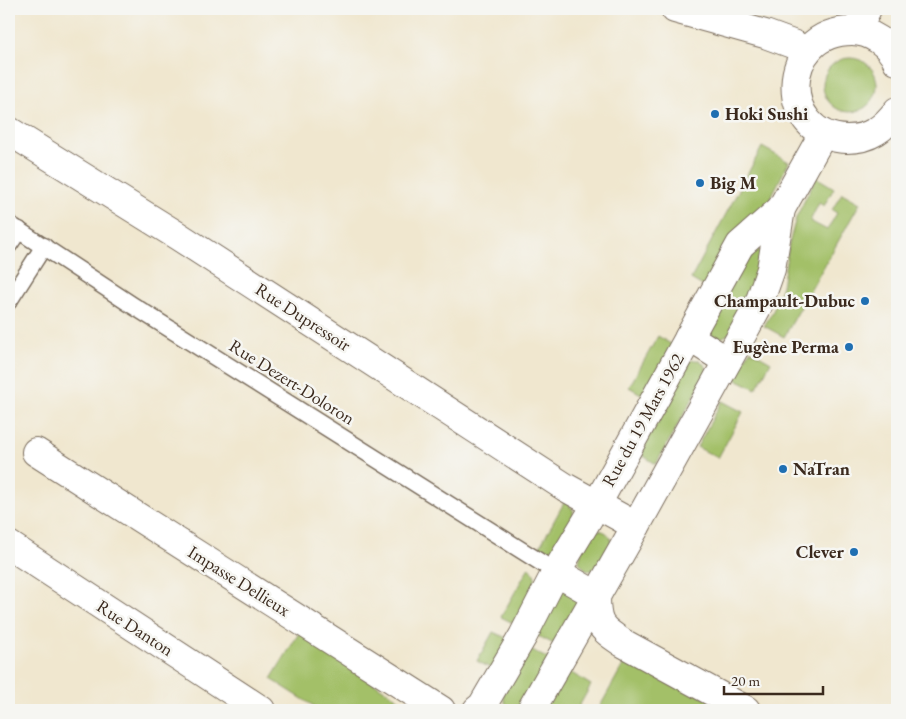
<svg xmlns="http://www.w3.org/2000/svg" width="906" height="719" font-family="'EB Garamond',serif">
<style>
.green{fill:#a3c067;stroke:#6f7542}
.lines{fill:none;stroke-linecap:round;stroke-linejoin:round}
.service-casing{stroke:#7a6c5c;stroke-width:19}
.minor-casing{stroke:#7a6c5c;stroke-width:30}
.tertiary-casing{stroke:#7a6c5c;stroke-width:30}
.service{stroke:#fff;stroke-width:16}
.minor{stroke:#fff;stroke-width:28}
.tertiary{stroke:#fff;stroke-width:28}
.poi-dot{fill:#1f6fb2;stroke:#f6f6f2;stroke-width:2}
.labels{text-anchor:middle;stroke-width:5;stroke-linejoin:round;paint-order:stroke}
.poi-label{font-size:18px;font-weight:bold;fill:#3b2a1e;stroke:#f6f6f2;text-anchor:start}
.street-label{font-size:18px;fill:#3b2a1e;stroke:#f6f6f2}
</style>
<rect width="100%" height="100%" fill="#f6f6f2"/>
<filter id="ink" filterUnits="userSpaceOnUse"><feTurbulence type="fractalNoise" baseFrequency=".02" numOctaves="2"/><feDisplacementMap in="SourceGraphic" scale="10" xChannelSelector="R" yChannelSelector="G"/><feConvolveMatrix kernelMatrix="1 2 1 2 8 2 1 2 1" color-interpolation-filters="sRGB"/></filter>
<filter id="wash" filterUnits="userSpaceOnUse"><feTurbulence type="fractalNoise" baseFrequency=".0096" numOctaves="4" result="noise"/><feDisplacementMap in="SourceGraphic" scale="20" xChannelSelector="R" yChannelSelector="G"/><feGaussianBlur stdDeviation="1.12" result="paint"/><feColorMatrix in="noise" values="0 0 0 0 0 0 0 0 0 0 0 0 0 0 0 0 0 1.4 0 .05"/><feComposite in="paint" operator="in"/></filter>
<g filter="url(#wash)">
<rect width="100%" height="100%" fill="#f0e7cf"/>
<g class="green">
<circle cx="850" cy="85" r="27"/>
<path d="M762 147 789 162 769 201 755 218 706 288 691 279Z"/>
<path d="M816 177 834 188 824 206 819 203 810 221 827 230 837 213 832 210 842 193 860 203 784 337 764 326 773 311 782 286 789 244 796 218Z"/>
<path d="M759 250 762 254 752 290 729 334 721 338 713 336 709 331C711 306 740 270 755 251Z"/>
<path d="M658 336 674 346 646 397 629 387Z"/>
<path d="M750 350 771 362 756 389 734 378Z"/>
<path d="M693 360H700L706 367 707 373 656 464 637 452 687 362Z"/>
<path d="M722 401 743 412 718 458 697 447Z"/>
<path d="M566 499 573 510 574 519 553 552 538 550Z"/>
<path d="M599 530C624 536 604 561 593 571L585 569 579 562C581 549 587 535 599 530Z"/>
<path d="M529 567C546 584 527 608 519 626L501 617Z"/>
<path d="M566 589 573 590 580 603 556 645 536 635 560 592Z"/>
<path d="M493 632 511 640 494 670 477 661Z"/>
<path d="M299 633 410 707 408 710H320L271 679Z"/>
<path d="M528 649 549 659 524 703 515 709C506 707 504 703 503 694Z"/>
<path d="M628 656 726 710H598Z"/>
<path d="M565 669 591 685 577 710H542Z"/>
</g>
</g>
<g filter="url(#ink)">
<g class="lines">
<defs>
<g id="service">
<path d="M9 224 132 305 556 572"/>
<path d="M9 245 19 230"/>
<path d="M9 301 44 246"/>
</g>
<g id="minor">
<path d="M856 31 867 9"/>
<path d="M9 131 178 236 565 487 636 526"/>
<path d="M689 337 727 361"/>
<path d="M36 452 441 710"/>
<path d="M9 545 261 710"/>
<path d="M556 572 596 595C596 624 599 627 623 643L746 710"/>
<path d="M477 710 482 706 523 636 556 572 597 504 740 245 781 209"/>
<path d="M531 710 636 526 758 306 771 269 781 209 823 134"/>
</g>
<g id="tertiary">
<path d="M675 9 765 34 795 45 806 52"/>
<path d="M897 61C889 44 871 31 852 31 778 31 777 137 847 139 870 139 884 128 897 111"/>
</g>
</defs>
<use href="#service" class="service-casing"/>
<use href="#minor" class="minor-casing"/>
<use href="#tertiary" class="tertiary-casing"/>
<use href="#service" class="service"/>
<use href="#minor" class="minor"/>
<use href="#tertiary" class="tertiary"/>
</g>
</g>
<g class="poi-dot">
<circle cx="715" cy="114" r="5"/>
<circle cx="700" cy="183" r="5"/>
<circle cx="865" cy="301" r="5"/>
<circle cx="849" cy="347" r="5"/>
<circle cx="783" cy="469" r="5"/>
<circle cx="854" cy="552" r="5"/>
</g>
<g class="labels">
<g class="poi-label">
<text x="725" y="120">Hoki Sushi</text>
<text x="710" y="189">Big M</text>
<text x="855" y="307" text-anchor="end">Champault-Dubuc</text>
<text x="839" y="353" text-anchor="end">Eugène Perma</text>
<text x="793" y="475">NaTran</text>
<text x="844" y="558" text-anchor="end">Clever</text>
</g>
<g class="street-label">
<text transform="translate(303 317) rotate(33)" y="6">Rue Dupressoir</text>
<text transform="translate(292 382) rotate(32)" y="6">Rue Dezert-Doloron</text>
<text transform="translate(643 420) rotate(-61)" y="6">Rue du 19 Mars 1962</text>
<text transform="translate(239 581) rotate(32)" y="6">Impasse Dellieux</text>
<text transform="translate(135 628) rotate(33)" y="6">Rue Danton</text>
</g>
</g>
<rect width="906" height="719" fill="none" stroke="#f6f6f2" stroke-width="30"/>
<path d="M724 686v8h99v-8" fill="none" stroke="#3b2a1e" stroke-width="2.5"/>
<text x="731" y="686" font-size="15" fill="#3b2a1e" stroke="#f6f6f2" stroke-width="4" paint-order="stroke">20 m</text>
</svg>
